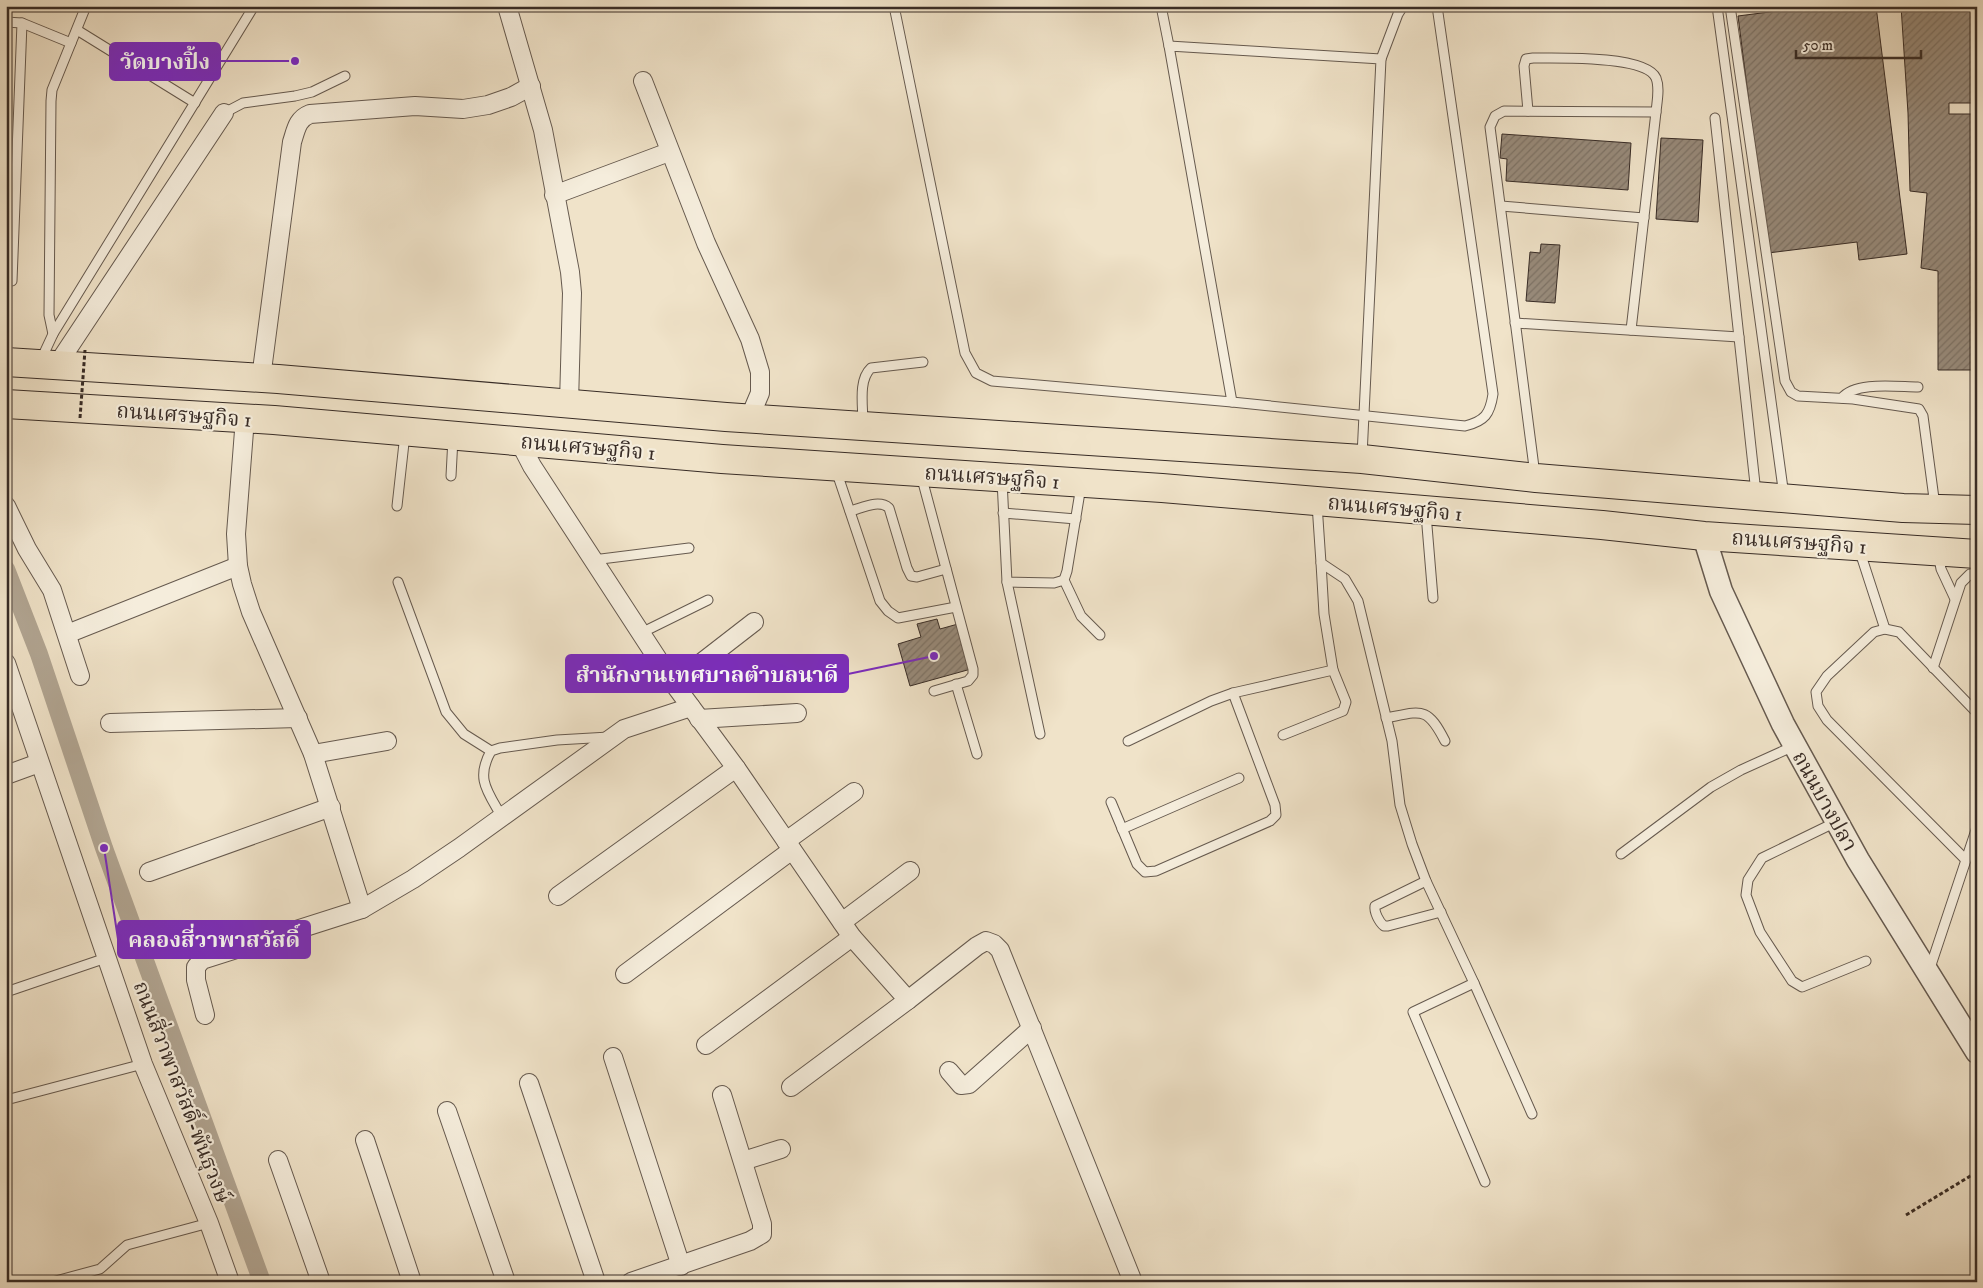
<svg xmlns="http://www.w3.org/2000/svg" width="1983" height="1288" font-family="'IM FELL DW Pica','Noto Serif Thai',serif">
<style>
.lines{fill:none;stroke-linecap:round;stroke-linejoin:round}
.canal{stroke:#b1a592;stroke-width:18}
.building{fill:url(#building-hatch);stroke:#382c26}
.service-casing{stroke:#665a4f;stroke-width:11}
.minor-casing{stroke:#665a4f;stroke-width:20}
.tertiary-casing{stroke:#665a4f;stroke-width:25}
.primary-casing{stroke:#382c26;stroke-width:30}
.path{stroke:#382c26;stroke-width:3;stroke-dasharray:4 2.5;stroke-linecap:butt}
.service{stroke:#f5eddc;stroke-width:9}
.minor{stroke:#f5eddc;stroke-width:18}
.tertiary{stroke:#f5eddc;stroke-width:22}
.primary{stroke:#f0e3c9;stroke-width:28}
.path-bridge{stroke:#382c26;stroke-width:3;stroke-dasharray:4 2.5;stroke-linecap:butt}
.labels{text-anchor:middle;stroke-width:4.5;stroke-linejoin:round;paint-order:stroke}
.street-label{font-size:21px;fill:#382c26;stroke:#f5eddc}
.leader{fill:none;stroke:#7b2cbf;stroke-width:2}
.callout-dot{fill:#7b2cbf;stroke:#f5eddc;stroke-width:2}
.callout{fill:#7b2cbf;stroke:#7b2cbf;stroke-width:2}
.callout-label{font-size:22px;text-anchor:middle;font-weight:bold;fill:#fff}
</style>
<defs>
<pattern id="building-hatch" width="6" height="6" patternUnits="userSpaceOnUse" patternTransform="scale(1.25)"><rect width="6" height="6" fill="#988b7b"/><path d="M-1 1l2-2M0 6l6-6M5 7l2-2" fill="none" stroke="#7d7265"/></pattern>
</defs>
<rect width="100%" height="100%" fill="#f0e3c9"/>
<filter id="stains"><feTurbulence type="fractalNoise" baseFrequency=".004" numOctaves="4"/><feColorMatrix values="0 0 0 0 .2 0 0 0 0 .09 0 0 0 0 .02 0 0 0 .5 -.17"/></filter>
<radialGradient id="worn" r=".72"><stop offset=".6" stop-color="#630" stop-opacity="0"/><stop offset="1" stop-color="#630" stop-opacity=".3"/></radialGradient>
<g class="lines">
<path class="canal" d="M6 569 39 654 104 848 262 1282"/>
</g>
<g class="building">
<path d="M1816 6H1876L1907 254 1859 260 1857 242 1768 253 1738 16Z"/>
<path d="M1901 6H1977V103H1949V114H1977V370H1938V271L1921 268 1927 193 1910 191 1908 113Z"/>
<path d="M1502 134 1631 143 1628 190 1506 181 1507 159 1500 158Z"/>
<path d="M1661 138 1703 140 1698 222 1656 219Z"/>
<path d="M1541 244 1560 245 1555 303 1526 301 1530 252 1540 253Z"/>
<path d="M937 619 940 629 958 624 971 669 910 686 898 644 921 637 917 624Z"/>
</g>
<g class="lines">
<defs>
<g id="service">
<path d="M894 6 965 353 976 373 992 381 1232 402 1465 426C1485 421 1490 414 1493 394L1437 6"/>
<path d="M1161 6 1169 46"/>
<path d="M1717 6 1784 496"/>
<path d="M1730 6 1785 381 1791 392 1798 396 1853 399 1919 409 1923 416 1935 506"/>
<path d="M6 22 22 23 71 43"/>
<path d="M77 30 195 103"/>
<path d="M1381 59 1398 14 1403 6"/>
<path d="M1528 111 1524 66 1526 59 1533 58C1556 58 1646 55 1656 78 1660 88 1657 101 1656 112L1631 330"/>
<path d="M224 113 243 103 295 96 312 92 345 76"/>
<path d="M1715 118 1756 493"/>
<path d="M1501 206 1644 218"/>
<path d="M12 281 22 23"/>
<path d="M1515 323 1739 337"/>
<path d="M53 334 49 315 51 101 52 90 86 6"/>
<path d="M40 362 53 334 254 6"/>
<path d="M1842 398C1855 381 1898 387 1918 387"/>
<path d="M1232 402 1169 46 1381 59 1362 456"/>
<path d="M863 423C863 406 858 380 871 368L923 362"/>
<path d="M836 470 880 601 888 611 898 618 956 607"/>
<path d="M921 475 973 669V675L968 681 934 691"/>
<path d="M1535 475 1490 127 1495 116 1504 111 1656 112"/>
<path d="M451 476 453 438"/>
<path d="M1002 480 1007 582 1054 583 1064 580"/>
<path d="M1081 486 1067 571 1064 580 1081 616 1100 635"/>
<path d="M1317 504 1321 563 1345 579 1358 601 1392 741 1400 805 1412 844 1426 881 1474 983 1532 1114"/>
<path d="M397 506 405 434"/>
<path d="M850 511C862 508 879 499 889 508L907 568 911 576 917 577 946 569"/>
<path d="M1003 513 1076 519"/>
<path d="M1426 514 1433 598"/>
<path d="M1859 549 1885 629"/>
<path d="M1938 553 1941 569 1955 599"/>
<path d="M593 560 689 548"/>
<path d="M398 582 446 712 464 734 491 751"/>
<path d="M1007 582 1040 734"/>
<path d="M641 633 708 600"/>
<path d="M1933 668 1961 583 1970 574H1977"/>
<path d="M956 684 977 754"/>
<path d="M1386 718C1422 711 1427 706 1445 741"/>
<path d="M1283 735 1343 711 1346 702 1333 670"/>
<path d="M1128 741 1211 701 1233 693"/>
<path d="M1111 802 1137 864 1145 872 1156 871 1270 821 1276 815 1275 805 1233 693 1333 670 1324 614 1321 563"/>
<path d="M502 817C488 792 475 779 491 751L500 748 557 740 609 737"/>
<path d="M1836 822 1762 858 1748 880 1746 895 1760 932 1792 981 1802 987 1866 961"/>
<path d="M1122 829 1239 778"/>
<path d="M1621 854 1711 787 1741 770 1794 746"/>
<path d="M1966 860 1827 720 1818 706 1816 692 1827 676 1874 632 1885 629 1899 632 1977 713"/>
<path d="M1426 881 1375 906C1374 912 1379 922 1384 926H1388L1441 912"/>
<path d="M1929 971 1977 827"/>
<path d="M1474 983 1413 1012 1485 1182"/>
<path d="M6 992 106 958"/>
<path d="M6 1100 143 1064"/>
<path d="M52 1282 100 1269 127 1245 209 1223"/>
<path d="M1969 1282 1977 1278"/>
</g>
<g id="minor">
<path d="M507 6 543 130 570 272 572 293 569 403"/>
<path d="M643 81 706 243 750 339 760 372V393L749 419"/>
<path d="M554 195 669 152"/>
<path d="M57 365 224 113"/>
<path d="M261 378 292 142C296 130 297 119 310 114L415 106 463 109 488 105 511 97 531 86"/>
<path d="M245 418 236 534 238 566 242 584 251 612 313 754 362 909"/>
<path d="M519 441 532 466 674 684 736 768 852 937 908 1000"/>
<path d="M6 506 27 549 52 590 80 676"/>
<path d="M67 634 238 566"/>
<path d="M6 663 143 1064 209 1223 230 1282"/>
<path d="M674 684 754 622"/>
<path d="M699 719 797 713"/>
<path d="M110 723 298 718"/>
<path d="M313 754 387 741"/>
<path d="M6 775 39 763"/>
<path d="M786 841 854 792"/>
<path d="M149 872 331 807"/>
<path d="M558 896 736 768"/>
<path d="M842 922 910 871"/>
<path d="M625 974 792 850"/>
<path d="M205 1015 196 980V967L202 960 362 909 413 879 459 848 624 729 691 707"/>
<path d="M706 1045 852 937"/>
<path d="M613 1057 681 1266"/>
<path d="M949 1071 961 1085 969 1084 1032 1028"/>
<path d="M529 1083 596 1282"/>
<path d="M791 1087 908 1000 977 946 986 941 994 944 1000 950 1133 1282"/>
<path d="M447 1111 506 1282"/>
<path d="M365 1140 412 1282"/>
<path d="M278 1160 321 1282"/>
<path d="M743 1161 781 1149"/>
<path d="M631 1282 750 1241 762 1234V1224L722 1095"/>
</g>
<path id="tertiary" d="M1704 536 1721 591 1783 724 1858 860 1977 1052"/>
<g id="primary">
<path d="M6 362 278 379 726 417 1362 459 1536 478 1903 508 1977 510"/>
<path d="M6 404 274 420 722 459 1162 488 1602 525 1704 536 1977 554"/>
</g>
</defs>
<use href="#service" class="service-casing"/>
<use href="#minor" class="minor-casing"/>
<use href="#tertiary" class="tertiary-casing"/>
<use href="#primary" class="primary-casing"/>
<path class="path" d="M1906 1215 1977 1172"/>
<use href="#service" class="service"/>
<use href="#minor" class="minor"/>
<use href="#tertiary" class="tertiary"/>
<use href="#primary" class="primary"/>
<path class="path-bridge" d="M80 418 85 350"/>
</g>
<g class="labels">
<g class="street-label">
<text transform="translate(184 415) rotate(4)" y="7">ถนนเศรษฐกิจ 1</text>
<text transform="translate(588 447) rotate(5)" y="7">ถนนเศรษฐกิจ 1</text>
<text transform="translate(992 477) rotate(4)" y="7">ถนนเศรษฐกิจ 1</text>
<text transform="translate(1395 508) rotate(5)" y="7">ถนนเศรษฐกิจ 1</text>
<text transform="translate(1799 542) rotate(4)" y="7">ถนนเศรษฐกิจ 1</text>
<text transform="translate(1825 801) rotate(61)" y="7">ถนนบางปลา</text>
<text transform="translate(182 1092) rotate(69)" y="7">ถนนสี่วาพาสวัสดิ์-พันธุวงษ์</text>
</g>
</g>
<path class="leader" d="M295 61L220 61M934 656L848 674M104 848L118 939"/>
<g class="callout-dot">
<circle cx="295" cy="61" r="5"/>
<circle cx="934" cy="656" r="5"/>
<circle cx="104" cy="848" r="5"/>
</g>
<g class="callout">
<rect x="110" y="43" width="110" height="37" rx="5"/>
<rect x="566" y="655" width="282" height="37" rx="5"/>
<rect x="118" y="921" width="192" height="37" rx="5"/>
</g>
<g class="callout-label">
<text x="165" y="69">วัดบางปิ้ง</text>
<text x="707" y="682">สำนักงานเทศบาลตำบลนาดี</text>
<text x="214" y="947">คลองสี่วาพาสวัสดิ์</text>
</g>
<rect width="1983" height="1288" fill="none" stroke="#f0e3c9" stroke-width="25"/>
<rect x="8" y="8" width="1968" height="1273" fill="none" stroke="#382c26" stroke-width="2.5"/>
<rect x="12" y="12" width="1958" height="1263" fill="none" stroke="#382c26"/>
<path d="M1796 50v8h125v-8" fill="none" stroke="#382c26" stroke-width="2.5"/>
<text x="1803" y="50" font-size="15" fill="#382c26" stroke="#f5eddc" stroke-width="4" paint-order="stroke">50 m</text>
<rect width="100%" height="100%" filter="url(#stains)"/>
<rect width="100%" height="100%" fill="url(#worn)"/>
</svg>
